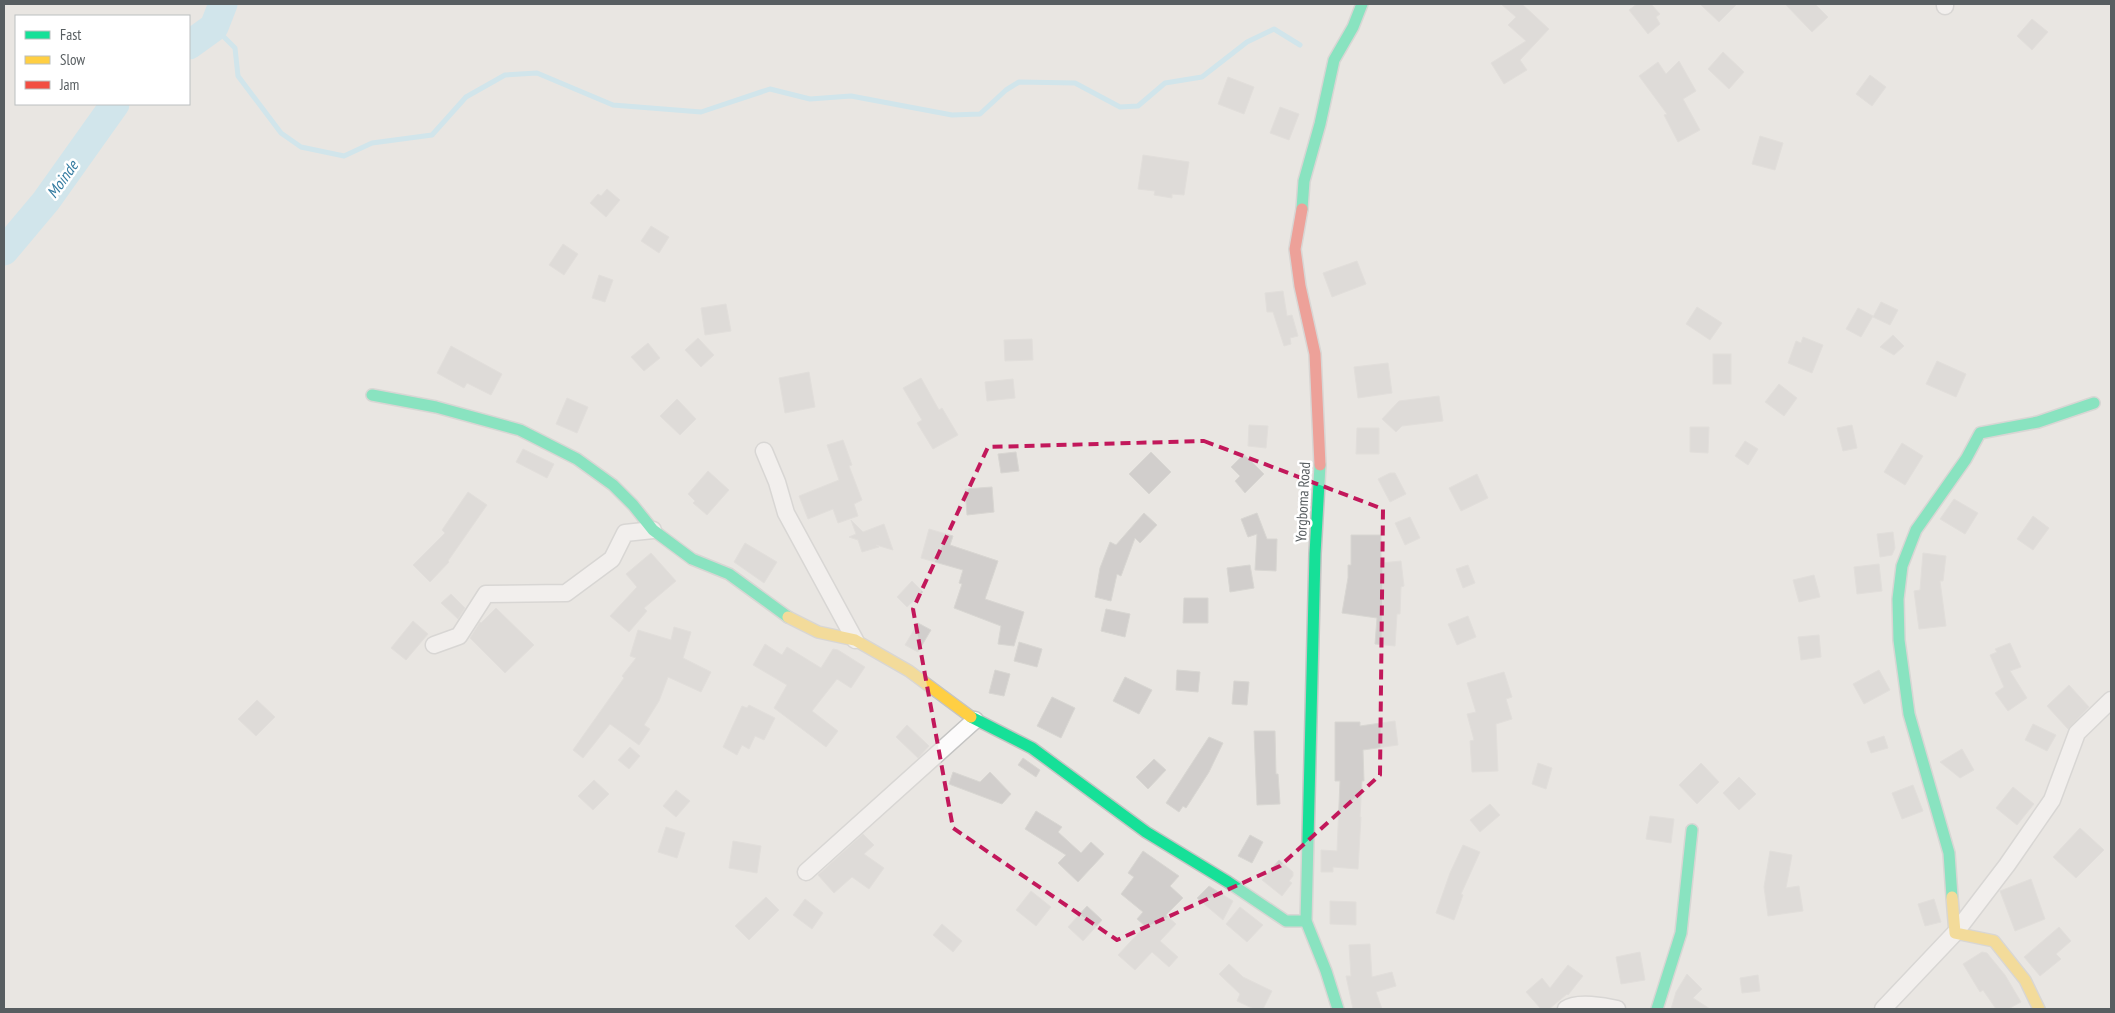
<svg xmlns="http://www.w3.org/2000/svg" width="2115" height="1013" font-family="'PT Sans Narrow',sans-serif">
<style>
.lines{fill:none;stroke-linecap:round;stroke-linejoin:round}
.stream{stroke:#b3e5f6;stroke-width:5}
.river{stroke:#b3e5f6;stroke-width:29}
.building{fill:#d1cecc;stroke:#d8d6d2}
.street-casing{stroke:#c4c4c3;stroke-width:19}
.fast-casing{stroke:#c4c4c3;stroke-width:14}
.slow-casing{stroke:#c4c4c3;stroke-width:14}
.jam-casing{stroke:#c4c4c3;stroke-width:14}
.street{stroke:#fcfbfb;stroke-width:16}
.fast{stroke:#16e098;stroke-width:11}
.slow{stroke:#ffcf43;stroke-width:11}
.jam{stroke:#f24e42;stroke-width:11}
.marked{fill:none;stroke:#c2185b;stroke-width:4;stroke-dasharray:10 6;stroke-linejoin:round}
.labels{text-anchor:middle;stroke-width:5;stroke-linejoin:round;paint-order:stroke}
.street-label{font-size:15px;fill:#585e61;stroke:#fff}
.water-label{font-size:16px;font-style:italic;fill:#347ba0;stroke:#fff}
</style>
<rect width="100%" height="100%" fill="#e9e6e2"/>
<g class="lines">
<path class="stream" d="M214 27 235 48 238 76 281 133 301 147 344 156 372 143 432 135 466 97 505 75 537 73 613 105 701 112 770 89 810 99 851 96 952 115 980 114 1006 90 1019 82 1075 83 1120 107 1138 106 1165 83 1202 77 1247 42 1274 29 1300 45"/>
<g class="river">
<path d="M189 45 214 27 223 4"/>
<path d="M4 251 46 201 115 104"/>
</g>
</g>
<g class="building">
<path d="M1501 4H1522L1549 29 1520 60 1527 70 1504 84 1491 63 1526 41 1508 25 1516 17Z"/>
<path d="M1637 4H1651L1660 14 1656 17 1660 24 1648 34 1629 10Z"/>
<path d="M1700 4H1737L1719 22Z"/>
<path d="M1785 4H1815L1828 17 1812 32Z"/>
<path d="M2032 19 2048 32 2032 50 2017 36Z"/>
<path d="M1723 52 1744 72 1729 89 1708 69Z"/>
<path d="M1679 61 1696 91 1683 99 1700 130 1678 142 1664 115 1667 114 1639 76 1658 62 1666 74Z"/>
<path d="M1870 75 1886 87 1872 106 1856 94Z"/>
<path d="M1228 77 1254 87 1244 114 1218 104Z"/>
<path d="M1280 107 1299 114 1289 140 1270 133Z"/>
<path d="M1760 136 1783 143 1775 170 1752 164Z"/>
<path d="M1143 155 1189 162 1184 195 1172 194V198L1154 195 1155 191 1138 189Z"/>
<path d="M607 189 620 200 606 217 590 203 598 194 601 196Z"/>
<path d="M651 226 669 237 659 253 641 241Z"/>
<path d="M563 244 578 254 564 275 549 265Z"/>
<path d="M1357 261 1366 284 1332 297 1323 273Z"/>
<path d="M599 275 613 280 605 302 592 298Z"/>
<path d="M1283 291 1287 316 1292 315 1298 336 1290 338 1291 344 1284 346 1273 312H1267L1265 293Z"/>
<path d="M1881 302 1898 310 1890 325 1873 317Z"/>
<path d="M726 304 731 331 705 335 701 308Z"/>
<path d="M1697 307 1722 323 1710 340 1686 324Z"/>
<path d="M1858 308 1873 316 1861 337 1846 329Z"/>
<path d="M1893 335 1904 346 1894 355 1880 347Z"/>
<path d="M1803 337 1823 345 1812 373 1788 363 1796 341 1801 343Z"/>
<path d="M698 338 714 355 701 367 685 350Z"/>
<path d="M1032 339 1033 360 1005 361 1004 340Z"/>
<path d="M648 343 660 358 644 371 631 357Z"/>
<path d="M451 346 502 374 491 395 467 383 464 388 437 373Z"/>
<rect x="1713" y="354" width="18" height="30"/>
<path d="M1937 361 1966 374 1956 397 1926 384Z"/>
<path d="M1388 363 1392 393 1358 398 1354 367Z"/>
<path d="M809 372 815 407 785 413 779 378Z"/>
<path d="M921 378 939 410 942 408 958 435 933 449 917 423 922 420 903 388Z"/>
<path d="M1013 379 1015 398 987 401 985 382Z"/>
<path d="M1779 384 1797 398 1784 416 1765 402Z"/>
<path d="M1439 396 1443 421 1402 426 1396 432 1382 419 1399 401Z"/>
<path d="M567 398 588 407 577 433 556 424Z"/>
<path d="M677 399 696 419 680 435 660 416Z"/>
<path d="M1249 425 1268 426 1266 448 1248 446Z"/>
<path d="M1852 425 1857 448 1843 451 1837 428Z"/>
<path d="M1690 427H1709L1708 453 1690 452Z"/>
<path d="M1357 428H1379V454H1356Z"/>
<path d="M843 440 852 465 849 466 862 500 854 504 858 516 838 523 833 509 808 519 799 496 839 480 827 445Z"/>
<path d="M1745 441 1758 449 1748 465 1735 456Z"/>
<path d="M1902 443 1923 456 1905 485 1884 472Z"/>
<path d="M523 449 554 464 547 478 516 462Z"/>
<path d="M1016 452 1019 471 1001 473 998 454Z"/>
<path d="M1151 452 1171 472 1149 494 1129 474Z"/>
<path d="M1244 454 1264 474 1245 493 1235 481 1240 476 1231 467Z"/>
<path d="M708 471 729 490 707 515 693 503 695 501 688 494Z"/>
<path d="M1390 473H1395L1406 494 1390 502 1378 479Z"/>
<path d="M1477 474 1488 498 1461 511 1449 488Z"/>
<path d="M992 487 994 512 967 515 965 489Z"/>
<path d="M468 492 487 505 448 561 449 562 430 582 413 565 445 533 442 530Z"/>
<path d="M1954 499 1978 513 1965 534 1940 519Z"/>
<path d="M1144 513 1157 525 1140 543 1135 538 1121 576 1117 574 1111 601 1095 597 1100 568 1110 542 1116 545Z"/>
<path d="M1257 513 1267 539H1277L1276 571 1255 570 1257 534 1248 537 1241 519Z"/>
<path d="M2033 516 2049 528 2033 550 2017 539Z"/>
<path d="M1410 517 1420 538 1405 545 1395 523Z"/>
<path d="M851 520 863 532 884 524 893 550 876 545 879 547 862 552 858 540 849 537 856 534Z"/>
<path d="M929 529 953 536 950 545 998 561 985 599 1024 612 1014 646 998 644 1001 626 954 608 962 584 959 583 963 570 921 558Z"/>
<path d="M1893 532 1895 548 1892 555 1880 557 1877 534Z"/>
<path d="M1351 535H1381V563L1401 561 1404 586 1401 587 1400 614H1397L1395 646 1375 644 1377 618 1342 613 1348 578V565H1351Z"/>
<path d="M745 543 777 562 764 583 734 562Z"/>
<path d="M651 553 676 581 644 608 647 611 629 632 610 616 637 587 626 574Z"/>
<path d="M1923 553 1946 556 1943 581H1940L1946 626 1919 629 1914 591 1920 590Z"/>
<path d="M1879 564 1882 591 1857 594 1854 567Z"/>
<path d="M1250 565 1254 588 1230 592 1227 568Z"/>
<path d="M1468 565 1475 583 1463 588 1456 569Z"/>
<path d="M1814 575 1820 597 1799 602 1793 580Z"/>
<path d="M912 581 923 592 907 607 897 597Z"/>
<path d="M451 594 465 608 458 619 441 603Z"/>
<path d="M1184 598H1208V623H1183Z"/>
<path d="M496 608 534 645 505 673 470 638 480 622 481 623Z"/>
<path d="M1106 609 1130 614 1125 637 1101 631Z"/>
<path d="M1468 616 1476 637 1457 645 1448 624Z"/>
<path d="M413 621 428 634 406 660 391 648Z"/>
<path d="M918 623 931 630 918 652 905 645Z"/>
<path d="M674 627 691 632 683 658 711 672 701 692 668 677 659 701 644 725 650 729 639 745 610 724 583 758 573 750 624 678 622 676 636 658 630 656 638 630 671 640Z"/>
<path d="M1819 635 1821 657 1801 660 1798 637Z"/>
<path d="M1019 642 1042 649 1037 667 1014 661Z"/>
<path d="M2010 643 2021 667 2010 671 2027 698 2008 711 1995 693 2004 687 1990 655 1997 652 1995 649Z"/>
<path d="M765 644 782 655 787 647 821 668 833 649 838 650 865 667 851 688 837 679 812 711 838 731 826 747 774 708 787 685 753 665Z"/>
<path d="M995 670 1010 674 1004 696 989 693Z"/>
<path d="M1177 670 1200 672 1198 692 1176 690Z"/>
<path d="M1879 670 1890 690 1864 704 1853 684Z"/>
<path d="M1504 672 1512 697 1506 699 1512 719 1496 724 1498 771 1472 772 1470 741 1474 740 1467 714 1476 712 1467 683Z"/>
<path d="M1125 677 1152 690 1139 714 1113 701Z"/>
<path d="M1234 681 1249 682 1247 705 1232 704Z"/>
<path d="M2069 685 2089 707 2068 729 2047 706Z"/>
<path d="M1052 697 1075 708 1061 738 1037 726Z"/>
<path d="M257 700 275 717 256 736 238 719Z"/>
<path d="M749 705 775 718 764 740 755 736 749 749 742 745 737 755 723 747 742 706 747 708Z"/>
<path d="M1395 721 1398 745 1363 750 1364 781H1362L1360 817H1361L1358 869 1333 867V872H1321V850L1337 851 1340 781H1335V722H1360V726Z"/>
<path d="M2033 724 2056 735 2047 751 2025 740Z"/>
<path d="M907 725 929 746 918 758 896 737Z"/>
<path d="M1254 731H1275L1276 774H1278L1280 804 1257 805Z"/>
<path d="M1884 736 1888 748 1871 753 1867 742Z"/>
<path d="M1209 737 1223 743 1209 772 1186 808 1183 806 1179 812 1166 803Z"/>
<path d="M630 747 640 756 629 769 618 760Z"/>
<path d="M1962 749 1974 770 1960 778 1940 762Z"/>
<path d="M1023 758 1040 770 1036 777 1018 765Z"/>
<path d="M1154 759 1166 770 1148 789 1136 777Z"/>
<path d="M1538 763 1552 768 1546 789 1532 784Z"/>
<path d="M1701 763 1719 782 1697 804 1679 785Z"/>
<path d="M953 772 980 782 990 772 1011 794 1002 804 949 784Z"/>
<path d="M1739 777 1756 794 1739 810 1723 793Z"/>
<path d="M594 780 609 794 593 810 578 796Z"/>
<path d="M1913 785 1923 811 1902 819 1892 793Z"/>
<path d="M2013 787 2034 804 2017 825 1996 808Z"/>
<path d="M676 790 690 801 676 817 663 806Z"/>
<path d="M1490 804 1500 815 1480 832 1470 820Z"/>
<path d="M1036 811 1062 827 1058 832 1081 853 1091 842 1104 854 1078 882 1058 863 1066 855 1025 829Z"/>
<path d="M1650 816 1674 819 1671 843 1646 839Z"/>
<path d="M666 827 685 833 677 858 658 852Z"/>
<path d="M2080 828 2104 850 2076 878 2053 857Z"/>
<path d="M863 834 874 845 864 854 884 868 869 889 852 877 834 893 818 875Z"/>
<path d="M1250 835 1263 842 1252 863 1238 856Z"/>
<path d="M733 841 761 846 757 873 729 868Z"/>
<path d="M1463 845 1480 852 1461 894 1463 895 1454 920 1436 913 1450 873Z"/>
<path d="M1143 851 1179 876 1170 886 1183 898 1166 915 1176 924 1160 941 1178 957 1169 967 1152 952 1135 970 1118 955 1145 926 1137 919 1143 912 1121 894 1134 877 1128 873Z"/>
<path d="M1770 851 1792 855 1786 888 1799 886 1803 911 1768 916 1764 887Z"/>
<path d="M1279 860 1293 872V876L1289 881 1292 883 1282 896 1262 880Z"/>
<path d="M2031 879 2045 919 2015 931 2000 891Z"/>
<path d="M1209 886 1233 901 1223 920 1197 898Z"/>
<path d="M1031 891 1051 907 1036 926 1016 910Z"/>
<path d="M766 897 779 910 749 940 735 926Z"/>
<path d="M805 899 823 913 812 929 793 915Z"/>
<path d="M1934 899 1941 922 1925 926 1918 904Z"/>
<path d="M1330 901 1356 902V925L1330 924Z"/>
<path d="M1087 906 1102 920 1083 941 1068 927Z"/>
<path d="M1240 907 1263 925 1247 942 1226 924Z"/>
<path d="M942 924 962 941 953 952 933 935Z"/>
<path d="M2059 927 2071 941 2056 954 2061 959 2040 976 2024 957Z"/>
<path d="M1370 944 1372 977 1392 972 1396 986 1376 992 1382 1009H1353L1346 976H1351L1349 945Z"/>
<path d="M1640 952 1645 980 1621 984 1616 957Z"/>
<path d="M1982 952 1987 953 2005 975 2021 1002 2008 1009H1996L1983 990 1980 992 1963 964Z"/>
<path d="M1229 964 1243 977 1272 991 1263 1009H1254L1237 1001 1240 994 1219 974Z"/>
<path d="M1568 965 1583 976 1568 995 1567 994 1549 1009H1541L1526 992 1542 978 1550 988Z"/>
<path d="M1687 974 1702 989 1693 998 1710 1009H1671L1676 992Z"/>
<path d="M1758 975 1760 991 1742 993 1740 978Z"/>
</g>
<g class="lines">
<defs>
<g id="street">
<path d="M1945 6V4"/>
<path d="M764 451 777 482 786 513 855 640"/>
<path d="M434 645 459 636 486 594 566 593 612 559 625 533 653 530"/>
<path d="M806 872 975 720"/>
<path d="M1566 1009C1577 1001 1605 1006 1617 1009"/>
<path d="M1883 1009 1955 933 2007 865 2052 800 2077 733 2111 700"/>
</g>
<g id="fast">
<path d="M1302 209 1304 181 1320 124 1334 60 1353 27 1362 4"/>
<path d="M372 395 436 407 520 430 577 459 613 485 633 505 653 530 692 559 729 574 788 617"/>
<path d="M1320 465 1315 554 1306 921 1326 971 1338 1009"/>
<path d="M971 717 1032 748 1146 832 1228 882 1286 921H1306"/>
<path d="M1952 897 1949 853 1909 714 1899 640 1898 599 1902 566 1916 530 1966 459 1980 433 2038 422 2094 403"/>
<path d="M1657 1009 1681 933 1692 830"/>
</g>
<g id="slow">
<path d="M788 617 818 632 855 640 909 671 971 717"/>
<path d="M1952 897 1955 933 1994 941 2025 980 2039 1009"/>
</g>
<path id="jam" d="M1302 209 1295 249 1300 286 1315 354 1320 465"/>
</defs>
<use href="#street" class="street-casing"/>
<use href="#fast" class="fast-casing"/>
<use href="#slow" class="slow-casing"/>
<use href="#jam" class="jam-casing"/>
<use href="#street" class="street"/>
<use href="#fast" class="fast"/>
<use href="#slow" class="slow"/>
<use href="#jam" class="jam"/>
</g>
<path d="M0 0H2115V1013H0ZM1204 441 1383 509 1380 775 1280 866 1117 940 953 828 913 609 988 447Z" fill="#e9e6e2" fill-opacity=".55" fill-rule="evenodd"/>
<path class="marked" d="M1204 441 1383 509 1380 775 1280 866 1117 940 953 828 913 609 988 447Z"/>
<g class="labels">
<g class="street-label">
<text transform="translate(1303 502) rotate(-87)" y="5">Yorgboma Road</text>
</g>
<g class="water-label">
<text transform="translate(62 179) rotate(-55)" y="6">Moinde</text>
</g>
</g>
<rect width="2115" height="1013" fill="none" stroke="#585e61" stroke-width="10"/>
<rect x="15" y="15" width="175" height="90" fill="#ffffff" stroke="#bcbfc0"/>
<rect x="25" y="31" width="25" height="8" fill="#16e098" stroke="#bcbfc0"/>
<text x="60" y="40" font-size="15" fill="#585e61">Fast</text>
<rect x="25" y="56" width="25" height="8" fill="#ffcf43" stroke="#bcbfc0"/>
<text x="60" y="65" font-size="15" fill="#585e61">Slow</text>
<rect x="25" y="81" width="25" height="8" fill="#f24e42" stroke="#bcbfc0"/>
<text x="60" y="90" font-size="15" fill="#585e61">Jam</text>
</svg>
